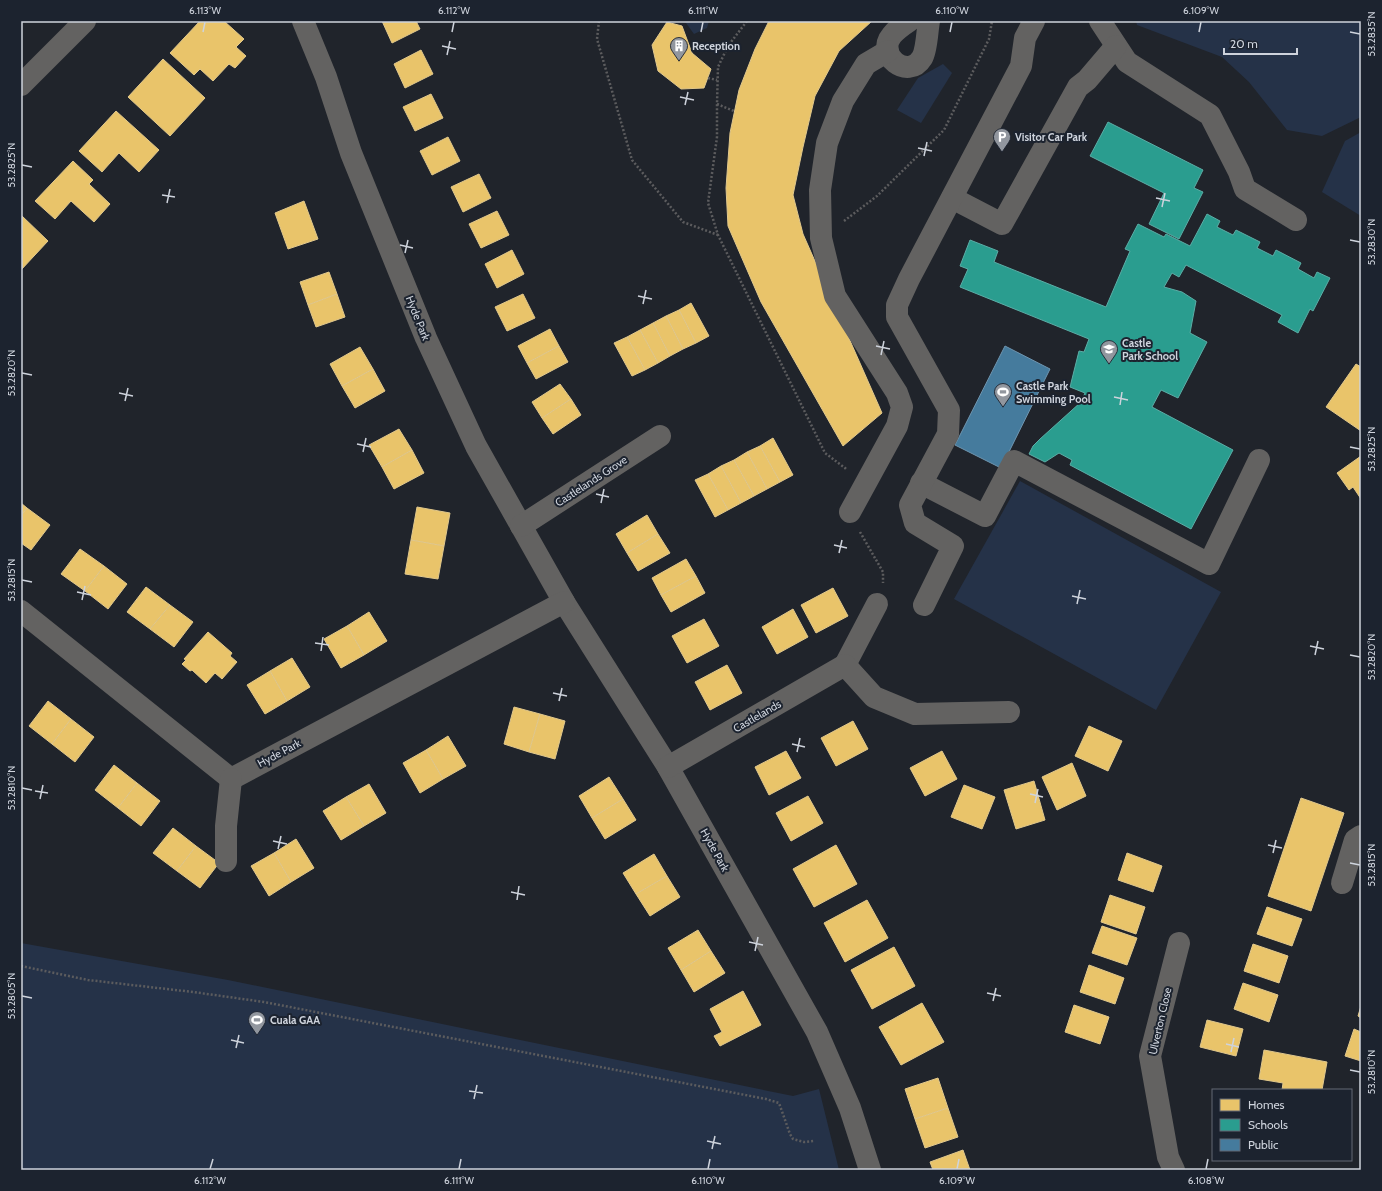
<svg xmlns="http://www.w3.org/2000/svg" width="1382" height="1191" font-family="Cabin,sans-serif">
<style>
.green{fill:#253248}
.homes{fill:#e9c46a;stroke:#e1c88c}
.schools{fill:#2a9d8f;stroke:#5bada6}
.public{fill:#457b9d;stroke:#6e95b0}
.lines{fill:none;stroke-linecap:round;stroke-linejoin:round}
.path{stroke:#5c5c5e;stroke-width:2.5;stroke-dasharray:2 2;stroke-linecap:butt}
.minor{stroke:#636261;stroke-width:22}
.ticks{fill:none;stroke:#ced3dc;stroke-width:1.5}
.labels{text-anchor:middle;stroke-width:4;stroke-linejoin:round;paint-order:stroke}
.poi-label{font-size:11px;font-weight:bold;fill:#ced3dc;stroke:#1c232f;text-anchor:start}
.street-label{font-size:11px;fill:#ced3dc;stroke:#1c232f}
.neatline{fill:none;stroke:#ced3dc;stroke-width:1.5}
.ticks-label{font-size:10px;text-anchor:middle;fill:#ced3dc}
</style>
<rect width="100%" height="100%" fill="#20242b"/>
<g class="green">
<path d="M680 21H709L707 28 694 34 686 23Z"/>
<path d="M1136 21H1361V117L1322 136 1287 130 1249 82 1222 57 1137 25Z"/>
<path d="M943 64 952 73 921 123 897 110 918 78Z"/>
<path d="M1361 132V216L1322 192 1345 141Z"/>
<path d="M1020 481 1221 592 1156 710 954 599Z"/>
<path d="M21 943 228 980 793 1096 819 1089 839 1170H21Z"/>
</g>
<g class="homes">
<path d="M200 21H224L244 39 236 47 246 56 235 68 229 64 213 81 200 69 194 75 170 53Z"/>
<path d="M382 21H416L420 29 392 43Z"/>
<path d="M769 21H872L839 51 815 96 803 147 793 195 803 234 882 413 843 446 761 302 728 226 726 188 730 133 739 90 755 49Z"/>
<path d="M667 22 682 26 692 53 711 69 704 88 681 89 658 71 652 45Z"/>
<path d="M421 50 433 74 405 88 394 64Z"/>
<path d="M163 59 205 98 170 136 128 97Z"/>
<path d="M431 94 443 118 415 131 403 107Z"/>
<path d="M116 111 159 150 139 172 119 153 102 172 79 151Z"/>
<path d="M448 137 460 161 432 175 420 151Z"/>
<path d="M73 161 93 180 89 184 110 204 94 222 71 201 55 219 35 201Z"/>
<path d="M479 174 491 198 463 212 451 187Z"/>
<path d="M304 201 318 239 288 249 275 213Z"/>
<path d="M497 211 509 235 481 248 469 224Z"/>
<path d="M21 215 48 241 21 270Z"/>
<path d="M512 250 524 274 497 288 485 264Z"/>
<path d="M329 272 337 294 308 305 300 282Z"/>
<path d="M337 294 345 317 316 327 308 305Z"/>
<path d="M523 294 535 318 507 331 495 307Z"/>
<path d="M691 303 709 336 696 343 679 310Z"/>
<path d="M679 310 696 343 683 349 666 316Z"/>
<path d="M666 316 683 349 670 356 653 323Z"/>
<path d="M653 323 670 356 658 363 640 330Z"/>
<path d="M550 329 559 346 527 363 518 346Z"/>
<path d="M640 330 658 363 645 370 627 337Z"/>
<path d="M627 337 645 370 632 376 614 343Z"/>
<path d="M559 346 568 362 536 379 527 363Z"/>
<path d="M360 347 373 369 342 386 330 364Z"/>
<path d="M1356 364 1361 367V431L1326 407Z"/>
<path d="M373 369 385 391 355 408 342 386Z"/>
<path d="M560 384 571 399 542 418 532 402Z"/>
<path d="M571 399 581 415 553 434 542 418Z"/>
<path d="M399 429 412 450 382 467 369 445Z"/>
<path d="M773 438 793 475 780 482 760 446Z"/>
<path d="M760 446 780 482 767 489 747 452Z"/>
<path d="M412 450 424 473 394 489 382 467Z"/>
<path d="M747 452 767 489 754 496 734 460Z"/>
<path d="M1361 456V499L1353 487 1349 490 1337 473Z"/>
<path d="M734 460 754 496 741 503 721 466Z"/>
<path d="M721 466 741 503 728 510 708 474Z"/>
<path d="M708 474 728 510 715 517 695 480Z"/>
<path d="M21 503 27 508 21 516Z"/>
<path d="M417 507 450 513 444 546 411 540Z"/>
<path d="M27 508 50 525 31 550 21 543V516Z"/>
<path d="M647 515 658 534 627 553 616 534Z"/>
<path d="M658 534 670 553 638 571 627 553Z"/>
<path d="M411 540 444 546 438 579 405 574Z"/>
<path d="M80 549 104 566 85 591 61 574Z"/>
<path d="M686 559 696 576 661 595 652 578Z"/>
<path d="M104 566 127 584 108 609 85 591Z"/>
<path d="M696 576 705 593 671 612 661 595Z"/>
<path d="M146 587 170 605 150 629 127 612Z"/>
<path d="M833 588 848 616 816 633 801 605Z"/>
<path d="M170 605 193 622 174 647 150 629Z"/>
<path d="M793 609 808 637 777 654 762 627Z"/>
<path d="M369 612 387 641 364 655 347 626Z"/>
<path d="M704 619 719 646 687 663 672 636Z"/>
<path d="M347 626 364 655 341 668 324 639Z"/>
<path d="M208 632 232 653 230 656 237 662 222 679 215 673 206 683 192 670 190 671 182 664 186 660 184 659Z"/>
<path d="M292 658 310 687 287 701 270 671Z"/>
<path d="M727 665 742 693 710 710 695 682Z"/>
<path d="M270 671 287 701 265 714 247 685Z"/>
<path d="M48 701 71 719 52 744 29 726Z"/>
<path d="M514 707 540 714 529 752 504 744Z"/>
<path d="M540 714 565 721 555 759 529 752Z"/>
<path d="M71 719 94 737 75 762 52 744Z"/>
<path d="M853 721 868 749 836 766 821 738Z"/>
<path d="M1089 726 1122 741 1108 771 1075 756Z"/>
<path d="M448 736 466 766 443 779 426 750Z"/>
<path d="M426 750 443 779 420 793 403 763Z"/>
<path d="M786 751 801 778 769 795 755 767Z"/>
<path d="M942 751 957 779 925 796 910 768Z"/>
<path d="M1072 763 1086 796 1057 810 1042 777Z"/>
<path d="M114 765 137 783 118 808 95 790Z"/>
<path d="M609 777 623 799 592 818 579 796Z"/>
<path d="M1034 781 1045 820 1016 829 1004 790Z"/>
<path d="M137 783 160 801 141 826 118 808Z"/>
<path d="M369 784 386 813 364 826 346 797Z"/>
<path d="M964 785 995 797 982 829 951 817Z"/>
<path d="M808 796 823 823 791 841 776 813Z"/>
<path d="M346 797 364 826 341 840 323 811Z"/>
<path d="M1301 798 1344 813 1311 911 1268 896Z"/>
<path d="M623 799 636 820 605 839 592 818Z"/>
<path d="M173 828 196 846 177 871 153 853Z"/>
<path d="M296 839 314 868 291 882 274 853Z"/>
<path d="M836 845 857 884 814 907 793 869Z"/>
<path d="M196 846 219 863 200 888 177 871Z"/>
<path d="M274 853 291 882 269 896 251 866Z"/>
<path d="M1127 853 1162 866 1153 892 1118 880Z"/>
<path d="M654 854 667 876 636 894 623 873Z"/>
<path d="M667 876 680 897 650 916 636 894Z"/>
<path d="M1110 895 1145 907 1136 934 1101 922Z"/>
<path d="M867 900 888 938 845 962 824 923Z"/>
<path d="M1267 907 1302 919 1292 946 1257 934Z"/>
<path d="M1102 926 1137 938 1127 965 1092 953Z"/>
<path d="M698 930 711 951 681 970 668 948Z"/>
<path d="M1253 944 1288 956 1279 983 1244 971Z"/>
<path d="M894 947 915 986 872 1009 851 970Z"/>
<path d="M711 951 725 973 694 992 681 970Z"/>
<path d="M1089 965 1124 978 1115 1004 1080 992Z"/>
<path d="M1243 983 1278 995 1269 1022 1234 1009Z"/>
<path d="M743 991 761 1025 720 1046 714 1036 722 1032 710 1009Z"/>
<path d="M922 1003 944 1042 901 1065 879 1027Z"/>
<path d="M1074 1005 1109 1017 1100 1044 1065 1032Z"/>
<path d="M1361 1006V1018L1358 1016Z"/>
<path d="M1207 1020 1243 1029 1236 1056 1200 1047Z"/>
<path d="M1354 1029 1361 1032V1061L1345 1056Z"/>
<path d="M1264 1050 1327 1062 1322 1090H1282L1283 1083 1259 1079Z"/>
<path d="M938 1078 948 1108 915 1119 905 1089Z"/>
<path d="M948 1108 958 1137 925 1148 915 1119Z"/>
<path d="M963 1150 970 1170H933L930 1162Z"/>
</g>
<g class="schools">
<path d="M1108 122 1203 170 1194 188 1203 192 1179 239 1149 224 1164 193 1090 156Z"/>
<path d="M1207 214 1220 221 1217 227 1233 235 1236 230 1260 242 1257 248 1273 256 1276 250 1301 263 1298 269 1314 278 1317 272 1330 278 1313 311 1310 309 1298 333 1278 322 1282 315 1186 265 1179 277 1172 273 1164 287 1182 292 1196 301 1190 333 1207 342 1178 398 1161 390 1152 407 1233 450 1191 529 1070 465 1072 460 1059 453 1045 462 1029 454 1033 446 1040 439 1081 402 1085 393 1070 387 1079 351 1084 352 1089 339 960 287 968 269 960 266 970 240 998 251 994 262 1106 307 1130 251 1125 249 1138 224 1164 237 1166 234 1190 246Z"/>
</g>
<path class="public" d="M1005 346 1050 369 1001 468 955 445Z"/>
<g class="lines">
<g class="path">
<path d="M599 21 597 39 632 160 683 222 718 235"/>
<path d="M747 21 728 46 718 67 717 104V137L708 203 718 235 825 453 845 468 846 469"/>
<path d="M708 78 717 80"/>
<path d="M717 104 734 111"/>
<path d="M844 221 877 196 944 130 989 39 992 21"/>
<path d="M860 532 883 572V583"/>
<path d="M21 966 88 980 193 992 264 1002 766 1099 779 1103 790 1134 793 1139 804 1142 814 1141"/>
</g>
<g class="minor">
<path d="M303 21 326 77 351 153 426 338 476 446 564 602 668 767 817 1032 850 1108 870 1170"/>
<path d="M909 21C903 25 896 30 892 35 875 55 908 81 922 58 927 50 927 31 929 21"/>
<path d="M1100 21 1127 62 1210 115 1239 172 1245 189 1296 220"/>
<path d="M21 85 85 21"/>
<path d="M952 198 1002 224 1078 87 1087 80 1116 46"/>
<path d="M921 483 985 516 1014 461 1209 564 1259 460"/>
<path d="M850 512 897 426 902 407 897 393 835 296 821 238 820 190 827 143 843 101 866 64 888 51"/>
<path d="M521 526 660 436"/>
<path d="M924 605 953 546 915 523 910 505 948 434 949 410 897 317V305L909 279 1021 66 1025 38 1034 21"/>
<path d="M21 611 231 779 564 602"/>
<path d="M845 665 877 604"/>
<path d="M668 767 845 665 874 697 915 714 1009 712"/>
<path d="M226 861V826L231 779"/>
<path d="M1342 883 1355 840 1361 836"/>
<path d="M1174 1170 1168 1157 1150 1056 1179 943"/>
</g>
</g>
<path class="ticks" d="M203 32 205 22M452 32 454 22M701 32 703 22M950 32 952 22M1199 32 1201 22M1350 32 1360 34M442 46 456 49M447 55 450 41M680 97 694 100M685 105 688 92M918 148 932 151M924 156 927 142M22 165 32 167M162 195 175 197M1156 198 1170 201M167 203 170 189M1162 207 1165 193M1350 240 1360 242M400 245 413 248M405 253 408 240M638 296 652 299M643 304 646 290M876 346 890 349M881 355 884 341M22 373 32 375M119 393 133 396M1114 397 1128 400M125 401 128 388M1120 405 1122 392M357 444 371 447M1350 447 1360 449M363 452 366 438M596 494 609 497M601 503 604 489M834 545 847 548M839 553 842 540M22 580 32 582M77 592 91 595M1072 596 1086 599M82 600 85 586M1077 604 1080 590M315 643 329 645M1310 646 1324 649M321 651 323 637M1315 655 1318 641M1350 655 1360 657M553 693 567 696M559 701 562 688M792 744 805 747M797 752 800 738M22 788 32 790M35 791 48 793M1030 794 1043 797M40 799 43 785M1035 803 1038 789M273 841 287 844M1268 845 1282 848M278 849 281 836M1273 853 1276 840M1350 863 1360 865M511 892 525 895M517 900 519 886M749 942 763 945M755 951 758 937M987 993 1001 996M22 996 32 998M993 1001 996 988M231 1040 244 1043M1226 1044 1239 1047M236 1048 239 1035M1231 1052 1234 1038M1350 1070 1360 1072M469 1091 483 1093M474 1099 477 1085M707 1141 721 1144M712 1149 715 1136M210 1169 213 1159M459 1169 461 1159M708 1169 710 1159M957 1169 959 1159M1206 1169 1208 1159"/>
<defs>
<symbol id="building-pin" viewBox="-11 -11 22 30"><path d="M0 17L-7.5 6A9.5 9.5 0 1 1 7.5 6Z" fill="#91969e" stroke="#1c232f"/><path d="M-4-6H4V6H1V3H-1V6H-4ZM-2.5-4.3h1.7v1.8h-1.7ZM.8-4.3h1.7v1.8H.8ZM-2.5-1h1.7V.8h-1.7ZM.8-1h1.7V.8H.8Z" fill="#fff"/></symbol>
<symbol id="parking-pin" viewBox="-11 -11 22 30"><path d="M0 17L-7.5 6A9.5 9.5 0 1 1 7.5 6Z" fill="#91969e" stroke="#1c232f"/><path d="M-3.5-5.5H1a3.5 3.5 0 0 1 0 7H-1V5.5H-3.5ZM-1-3.4V-.6H.8a1.4 1.4 0 0 0 0-2.8Z" fill="#fff"/></symbol>
<symbol id="school-pin" viewBox="-11 -11 22 30"><path d="M0 17L-7.5 6A9.5 9.5 0 1 1 7.5 6Z" fill="#91969e" stroke="#1c232f"/><path d="M0-5L7-2L0 1L-7-2ZM-4 1L0 2.5L4 1V4Q0 6-4 4Z" fill="#fff"/></symbol>
<symbol id="stadium-pin" viewBox="-11 -11 22 30"><path d="M0 17L-7.5 6A9.5 9.5 0 1 1 7.5 6Z" fill="#91969e" stroke="#1c232f"/><path d="M0-5a6.5 5 0 1 0 0 10a6.5 5 0 1 0 0-10ZM-3.5-1.8h7v3.6h-7Z" fill="#fff"/></symbol>
</defs>
<g fill-rule="evenodd">
<use href="#building-pin" x="669" y="36" width="20" height="27"/>
<use href="#parking-pin" x="992" y="127" width="20" height="27"/>
<use href="#school-pin" x="1099" y="339" width="20" height="27"/>
<use href="#stadium-pin" x="993" y="382" width="20" height="27"/>
<use href="#stadium-pin" x="247" y="1010" width="20" height="27"/>
</g>
<g class="labels">
<g class="poi-label">
<text x="692" y="50">Reception</text>
<text x="1015" y="141">Visitor Car Park</text>
<text x="1122" y="347">Castle<tspan x="1122" dy="13">Park School</tspan></text>
<text x="1016" y="390">Castle Park<tspan x="1016" dy="13">Swimming Pool</tspan></text>
<text x="270" y="1024">Cuala GAA</text>
</g>
<g class="street-label">
<text transform="translate(418 318) rotate(68)" y="4">Hyde Park</text>
<text transform="translate(591 481) rotate(-33)" y="4">Castlelands Grove</text>
<text transform="translate(757 716) rotate(-30)" y="4">Castlelands</text>
<text transform="translate(279 753) rotate(-28)" y="4">Hyde Park</text>
<text transform="translate(715 850) rotate(61)" y="4">Hyde Park</text>
<text transform="translate(1160 1021) rotate(-77)" y="4">Ulverton Close</text>
</g>
</g>
<rect width="1382" height="1191" fill="none" stroke="#1c232f" stroke-width="44"/>
<rect x="1212" y="1089" width="140" height="72" fill="#1c232f" stroke="#636974"/>
<rect x="1220" y="1099" width="20" height="12" fill="#e9c46a" stroke="#636974"/>
<text x="1248" y="1109" font-size="12" fill="#ced3dc">Homes</text>
<rect x="1220" y="1119" width="20" height="12" fill="#2a9d8f" stroke="#636974"/>
<text x="1248" y="1129" font-size="12" fill="#ced3dc">Schools</text>
<rect x="1220" y="1139" width="20" height="12" fill="#457b9d" stroke="#636974"/>
<text x="1248" y="1149" font-size="12" fill="#ced3dc">Public</text>
<path d="M1224 48v6h73v-6" fill="none" stroke="#ced3dc" stroke-width="2"/>
<text x="1230" y="48" font-size="12" fill="#ced3dc" stroke="#1c232f" stroke-width="3" paint-order="stroke">20 m</text>
<rect x="22" y="22" width="1338" height="1147" class="neatline"/>
<g class="ticks-label">
<text x="205" y="14">6.113°W</text>
<text x="454" y="14">6.112°W</text>
<text x="703" y="14">6.111°W</text>
<text x="952" y="14">6.110°W</text>
<text x="1201" y="14">6.109°W</text>
<text transform="translate(1371 34) rotate(-90)" y="4">53.2835°N</text>
<text transform="translate(11 165) rotate(-90)" y="4">53.2825°N</text>
<text transform="translate(1371 242) rotate(-90)" y="4">53.2830°N</text>
<text transform="translate(11 373) rotate(-90)" y="4">53.2820°N</text>
<text transform="translate(1371 449) rotate(-90)" y="4">53.2825°N</text>
<text transform="translate(11 580) rotate(-90)" y="4">53.2815°N</text>
<text transform="translate(1371 657) rotate(-90)" y="4">53.2820°N</text>
<text transform="translate(11 788) rotate(-90)" y="4">53.2810°N</text>
<text transform="translate(1371 865) rotate(-90)" y="4">53.2815°N</text>
<text transform="translate(11 996) rotate(-90)" y="4">53.2805°N</text>
<text transform="translate(1371 1072) rotate(-90)" y="4">53.2810°N</text>
<text x="210" y="1184">6.112°W</text>
<text x="459" y="1184">6.111°W</text>
<text x="708" y="1184">6.110°W</text>
<text x="957" y="1184">6.109°W</text>
<text x="1206" y="1184">6.108°W</text>
</g>
</svg>
